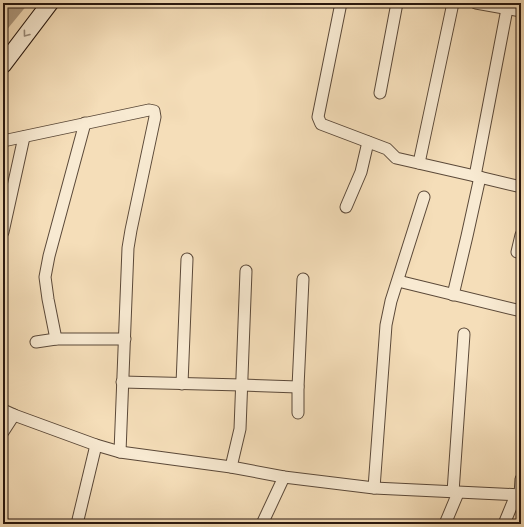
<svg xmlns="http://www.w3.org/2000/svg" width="524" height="527" font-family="'IM FELL DW Pica',serif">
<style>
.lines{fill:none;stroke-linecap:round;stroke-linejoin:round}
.canal{stroke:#af9a7f;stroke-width:12}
.minor-casing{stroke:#5b4939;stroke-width:13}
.secondary-casing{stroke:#28170e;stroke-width:18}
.minor{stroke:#f8ead2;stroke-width:11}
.secondary{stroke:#f8ead2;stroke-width:16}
.oneway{stroke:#9a8b7a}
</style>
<rect width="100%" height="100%" fill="#f5deb9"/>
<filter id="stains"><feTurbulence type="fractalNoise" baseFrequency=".005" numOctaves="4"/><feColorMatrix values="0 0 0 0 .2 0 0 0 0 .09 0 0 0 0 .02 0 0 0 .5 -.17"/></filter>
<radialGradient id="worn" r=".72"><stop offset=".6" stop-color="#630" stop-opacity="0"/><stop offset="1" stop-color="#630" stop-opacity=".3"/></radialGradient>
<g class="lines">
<path class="canal" d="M3 25 21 3"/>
<defs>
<g id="minor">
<path d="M341 3 318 117 321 124 387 149 396 158 475 176"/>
<path d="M476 3 521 11"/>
<path d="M507 9 475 176 521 187"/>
<path d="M380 93 397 3"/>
<path d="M3 141 149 110 154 111 155 117 131 230 128 248 120 452"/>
<path d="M419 163 453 3"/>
<path d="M346 207 361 172 368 142"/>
<path d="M3 232 24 137"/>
<path d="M517 252 521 235"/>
<path d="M398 281 521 311"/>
<path d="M453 295 467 236 480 177"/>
<path d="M56 339 48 299 45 277 49 256 85 123"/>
<path d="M36 342 56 339H125"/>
<path d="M122 382 242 385 298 387"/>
<path d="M182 384 187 259"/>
<path d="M3 410 14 415 96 445 120 452 231 467 284 477 374 488 521 495"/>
<path d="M298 413V387L303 279"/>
<path d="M3 432 14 415"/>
<path d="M231 467 240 429 246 271"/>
<path d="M374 488 386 325 391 301 424 197"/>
<path d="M453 492 464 334"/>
<path d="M520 495 521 479"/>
<path d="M77 524 96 445"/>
<path d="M262 524 284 477"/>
<path d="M445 524 458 493"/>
<path d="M504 524 516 495"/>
</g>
<path id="secondary" d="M3 65 50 3"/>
</defs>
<use href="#minor" class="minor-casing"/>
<use href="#secondary" class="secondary-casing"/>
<use href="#minor" class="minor"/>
<use href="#secondary" class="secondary"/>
</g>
<defs><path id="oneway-chevron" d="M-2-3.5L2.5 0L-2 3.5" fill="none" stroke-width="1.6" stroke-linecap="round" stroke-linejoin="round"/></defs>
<use class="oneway" href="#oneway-chevron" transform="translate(26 34) rotate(127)"/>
<rect width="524" height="527" fill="none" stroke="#f5deb9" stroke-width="16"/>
<rect x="4" y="4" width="516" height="519" fill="none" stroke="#28170e" stroke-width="2"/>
<rect x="8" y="8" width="508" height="511" fill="none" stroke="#28170e"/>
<rect width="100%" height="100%" filter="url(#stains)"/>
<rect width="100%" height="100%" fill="url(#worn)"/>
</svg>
